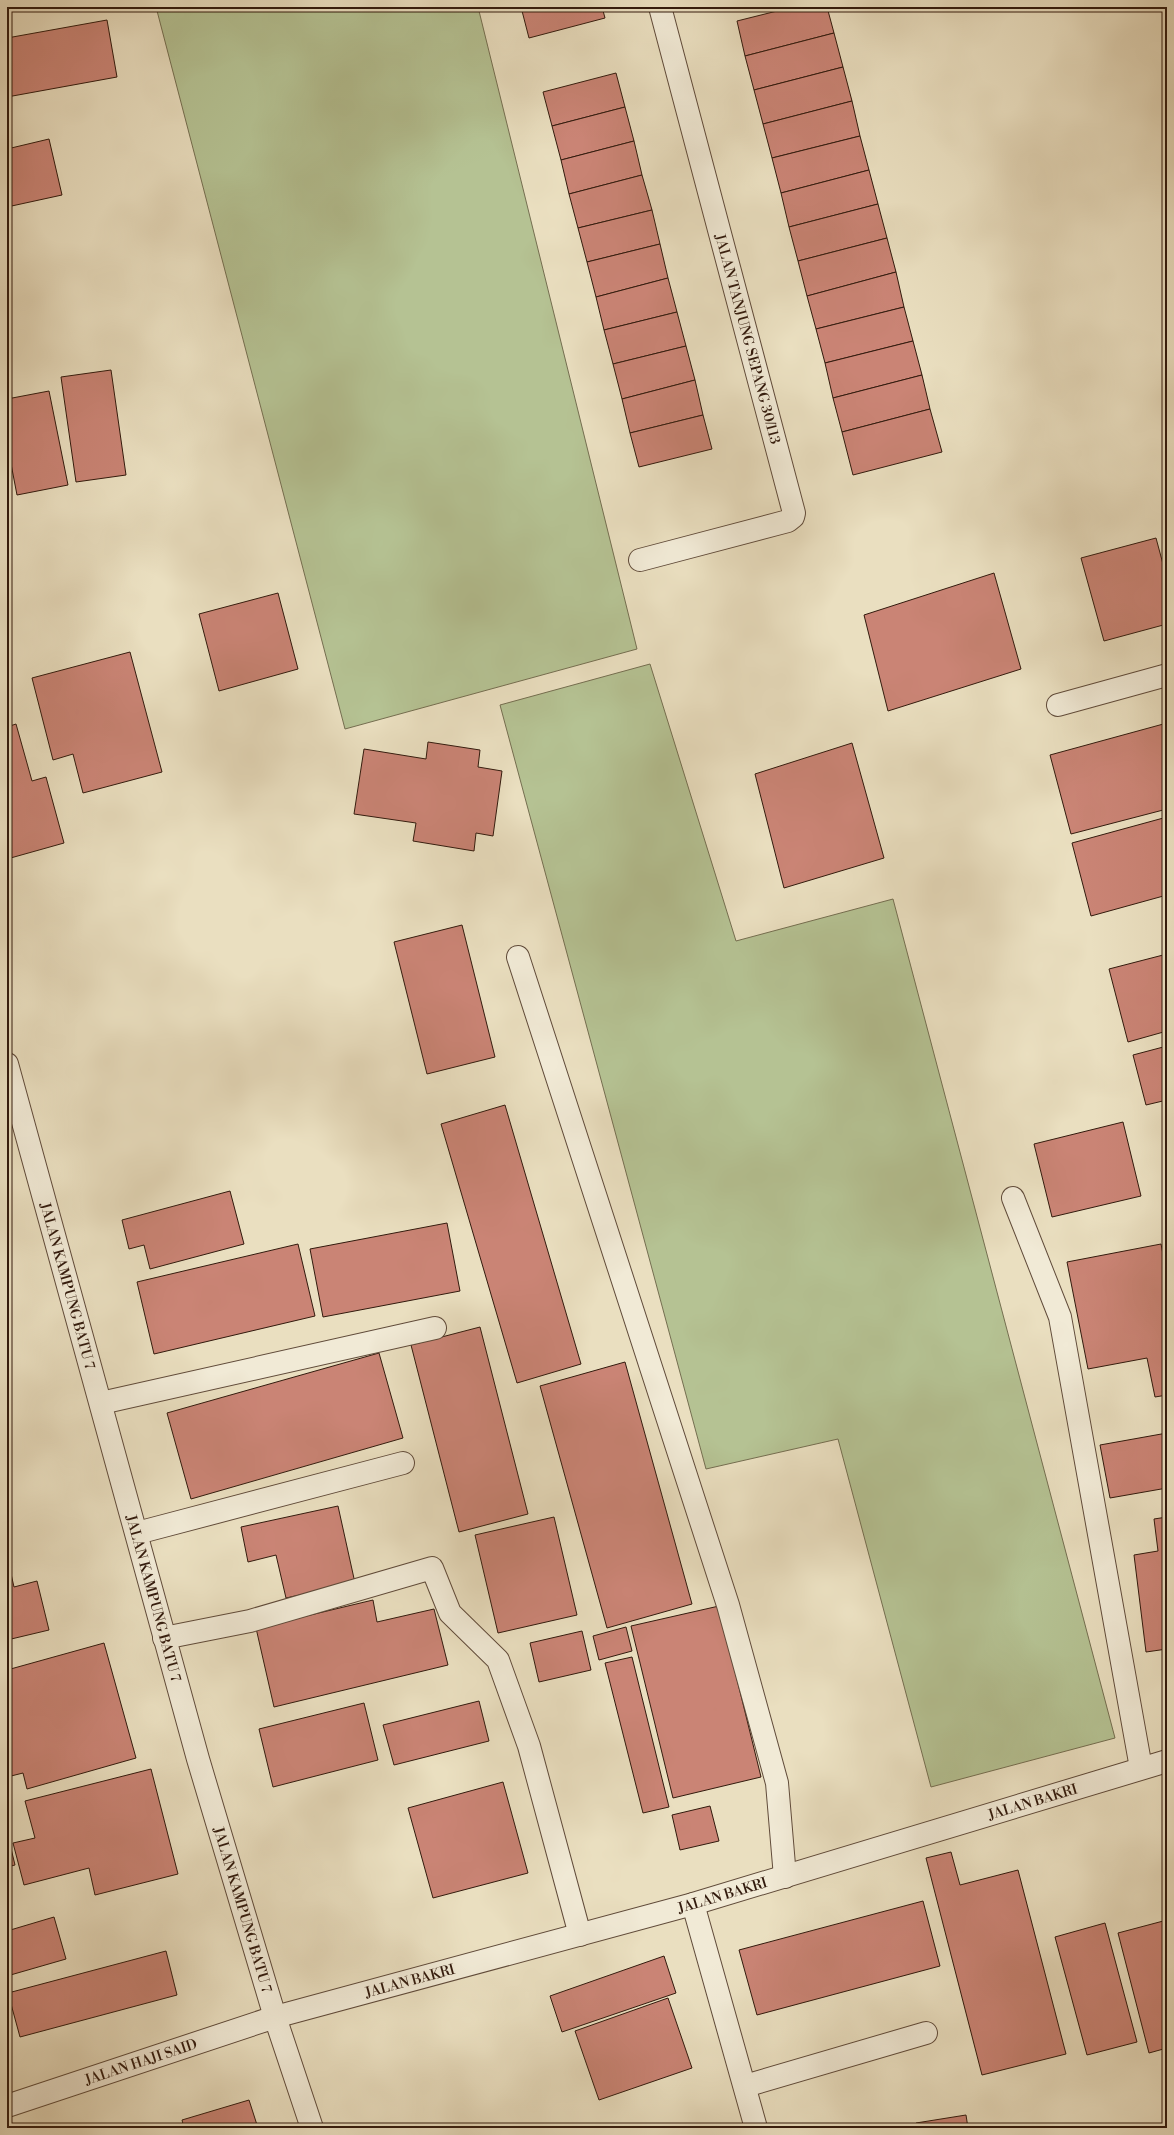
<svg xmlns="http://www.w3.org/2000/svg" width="1174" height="2135" font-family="'Libre Bodoni',serif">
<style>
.green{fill:#b5c293;stroke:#746e50}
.building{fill:#ca8475;stroke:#321a0d}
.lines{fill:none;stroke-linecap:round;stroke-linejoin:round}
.minor-casing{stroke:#604b3a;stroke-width:24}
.minor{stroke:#f1ead6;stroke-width:22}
.labels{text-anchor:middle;stroke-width:3;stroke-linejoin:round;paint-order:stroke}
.street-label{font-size:14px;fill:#321a0d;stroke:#f1ead6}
</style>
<rect width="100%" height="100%" fill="#eadfc0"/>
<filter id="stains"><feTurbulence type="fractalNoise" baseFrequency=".005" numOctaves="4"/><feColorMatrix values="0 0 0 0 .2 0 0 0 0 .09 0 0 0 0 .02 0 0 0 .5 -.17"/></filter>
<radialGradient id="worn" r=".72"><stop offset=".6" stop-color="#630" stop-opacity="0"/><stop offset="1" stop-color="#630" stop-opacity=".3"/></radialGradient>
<g class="green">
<path d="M156 7H478L637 649 345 729Z"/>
<path d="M650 664 736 941 893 899 1115 1738 931 1787 838 1439 706 1469 500 705Z"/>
</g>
<g class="building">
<path d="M521 7H602L605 18 529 38Z"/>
<path d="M793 7H827L834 33 745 56 737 21Z"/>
<path d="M107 20 117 77 7 97V38Z"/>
<path d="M834 33 843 67 754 90 745 56Z"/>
<path d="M843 67 852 101 763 124 754 90Z"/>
<path d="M616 73 625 107 552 126 543 92Z"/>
<path d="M852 101 860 136 772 158 763 124Z"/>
<path d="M625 107 634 141 561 160 552 126Z"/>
<path d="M860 136 869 170 781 193 772 158Z"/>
<path d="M49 139 62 195 7 207V149Z"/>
<path d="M634 141 642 175 569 194 561 160Z"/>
<path d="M869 170 878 204 789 227 781 193Z"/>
<path d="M642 175 652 210 578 228 569 194Z"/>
<path d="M878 204 887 238 798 261 789 227Z"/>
<path d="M652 210 660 244 587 262 578 228Z"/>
<path d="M887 238 896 272 807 296 798 261Z"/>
<path d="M660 244 668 278 596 297 587 262Z"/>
<path d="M896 272 904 307 816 329 807 296Z"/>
<path d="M668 278 677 312 604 330 596 297Z"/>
<path d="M904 307 913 341 825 363 816 329Z"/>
<path d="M677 312 686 346 613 364 604 330Z"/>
<path d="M913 341 922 375 833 398 825 363Z"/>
<path d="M686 346 695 380 622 399 613 364Z"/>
<path d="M111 370 126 475 76 482 61 377Z"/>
<path d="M922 375 930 409 842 432 833 398Z"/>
<path d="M695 380 703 415 630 433 622 399Z"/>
<path d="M49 391 68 485 17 495 7 443V399Z"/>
<path d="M930 409 942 452 853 475 842 432Z"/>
<path d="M703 415 712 449 639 467 630 433Z"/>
<path d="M1156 538 1167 579V624L1104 641 1081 558Z"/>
<path d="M994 573 1021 669 888 711 864 615Z"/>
<path d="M278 593 298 669 219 691 199 614Z"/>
<path d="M130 652 162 772 83 793 73 754 53 760 32 678Z"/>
<path d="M1167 723V809L1071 834 1050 755Z"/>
<path d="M16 724 32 781 46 777 64 843 7 859V727Z"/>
<path d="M428 742 480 750 478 767 502 771 493 836 476 833 474 851 413 841 416 823 354 814 364 749 426 759Z"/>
<path d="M852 743 884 858 784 888 755 774Z"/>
<path d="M1167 817V895L1091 916 1072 843Z"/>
<path d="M462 925 495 1057 427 1074 394 942Z"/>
<path d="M1167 954V1031L1128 1042 1109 969Z"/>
<path d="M1167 1046V1100L1146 1105 1133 1055Z"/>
<path d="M505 1105 581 1364 517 1383 441 1124Z"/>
<path d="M1123 1122 1141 1196 1052 1217 1034 1144Z"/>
<path d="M230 1191 244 1244 150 1269 144 1245 129 1249 122 1220Z"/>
<path d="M447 1223 460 1291 323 1317 310 1249Z"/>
<path d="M298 1244 315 1316 154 1354 137 1282Z"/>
<path d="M1161 1244 1167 1275V1395L1155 1397 1147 1358 1088 1369 1067 1262Z"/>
<path d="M480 1327 528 1514 459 1532 411 1345Z"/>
<path d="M379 1353 403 1438 191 1499 167 1413Z"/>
<path d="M625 1362 692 1604 607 1628 540 1386Z"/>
<path d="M1167 1433V1488L1110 1498 1100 1445Z"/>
<path d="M338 1506 355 1583 286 1598 276 1555 248 1562 241 1527Z"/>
<path d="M554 1517 577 1615 498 1633 475 1535Z"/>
<path d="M1167 1517V1649L1146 1652 1134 1555 1158 1551 1154 1519Z"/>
<path d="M9 1565 14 1587 37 1581 49 1630 7 1640V1566Z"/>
<path d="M373 1600 377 1622 434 1609 448 1665 274 1707 256 1628Z"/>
<path d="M719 1606 761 1777 673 1798 631 1626Z"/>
<path d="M626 1627 632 1651 599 1660 593 1636Z"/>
<path d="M582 1631 591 1670 539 1682 530 1643Z"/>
<path d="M104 1643 136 1758 27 1789 23 1773 7 1777V1670Z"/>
<path d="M632 1657 669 1807 643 1813 605 1663Z"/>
<path d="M479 1701 489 1741 394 1765 383 1725Z"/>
<path d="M364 1703 378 1760 273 1787 259 1729Z"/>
<path d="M151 1769 178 1874 95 1895 89 1868 24 1885 13 1843 35 1838 25 1801Z"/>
<path d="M503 1782 528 1873 433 1898 408 1808Z"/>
<path d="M710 1806 719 1841 680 1850 672 1815Z"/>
<path d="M7 1832 15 1865 7 1867Z"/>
<path d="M951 1852 960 1885 1018 1870 1066 2054 982 2075 926 1858Z"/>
<path d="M923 1901 940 1966 757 2015 739 1950Z"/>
<path d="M54 1917 66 1959 7 1976V1931Z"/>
<path d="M1167 1920V2048L1149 2053 1118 1933Z"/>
<path d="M1105 1923 1137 2042 1087 2055 1055 1937Z"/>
<path d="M166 1951 177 1995 20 2037 8 1993Z"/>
<path d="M664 1956 676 1993 562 2032 550 1996Z"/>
<path d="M668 1998 692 2068 599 2100 575 2031Z"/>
<path d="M249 2100 258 2128H184L182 2120Z"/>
<path d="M966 2115 968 2128H916V2123Z"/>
</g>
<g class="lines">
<defs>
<g id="minor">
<path d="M640 560 788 521 793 517 794 513 660 7"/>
<path d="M1058 705 1167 675"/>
<path d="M518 957 728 1605 777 1783 785 1877"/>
<path id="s1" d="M7 1064 198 1759 275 2017 312 2128"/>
<path d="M1013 1198 1060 1317 1141 1768"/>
<path d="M101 1403 435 1328"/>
<path d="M137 1533 403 1463"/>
<path d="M164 1638 250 1621 432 1568 450 1613 498 1660 529 1746 580 1935"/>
<path d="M693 1904 756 2128"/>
<path d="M745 2086 926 2033"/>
<path id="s2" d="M7 2106 275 2017 693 1904 1167 1761"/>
</g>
</defs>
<use href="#minor" class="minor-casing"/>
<use href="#minor" class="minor"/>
</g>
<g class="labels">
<g class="street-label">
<text transform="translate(748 339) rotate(75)" y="5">JALAN TANJUNG SEPANG 30/113</text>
<text dy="5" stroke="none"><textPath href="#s1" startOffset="230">JALAN KAMPUNG BATU 7</textPath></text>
<text dy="5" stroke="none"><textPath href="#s1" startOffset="554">JALAN KAMPUNG BATU 7</textPath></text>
<text dy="5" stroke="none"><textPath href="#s2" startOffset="1070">JALAN BAKRI</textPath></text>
<text dy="5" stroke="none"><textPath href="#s2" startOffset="746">JALAN BAKRI</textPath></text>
<text dy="5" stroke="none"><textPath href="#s1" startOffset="878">JALAN KAMPUNG BATU 7</textPath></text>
<text dy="5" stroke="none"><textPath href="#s2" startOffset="422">JALAN BAKRI</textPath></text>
<text dy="5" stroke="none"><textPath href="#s2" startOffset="141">JALAN HAJI SAID</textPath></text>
</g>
</g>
<rect width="1174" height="2135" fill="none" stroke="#eadfc0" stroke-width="24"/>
<rect x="8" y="8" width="1158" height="2119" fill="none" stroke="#321a0d" stroke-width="2"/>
<rect x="12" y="12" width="1150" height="2111" fill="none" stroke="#321a0d"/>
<rect width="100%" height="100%" filter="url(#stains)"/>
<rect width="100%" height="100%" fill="url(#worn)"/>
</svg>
